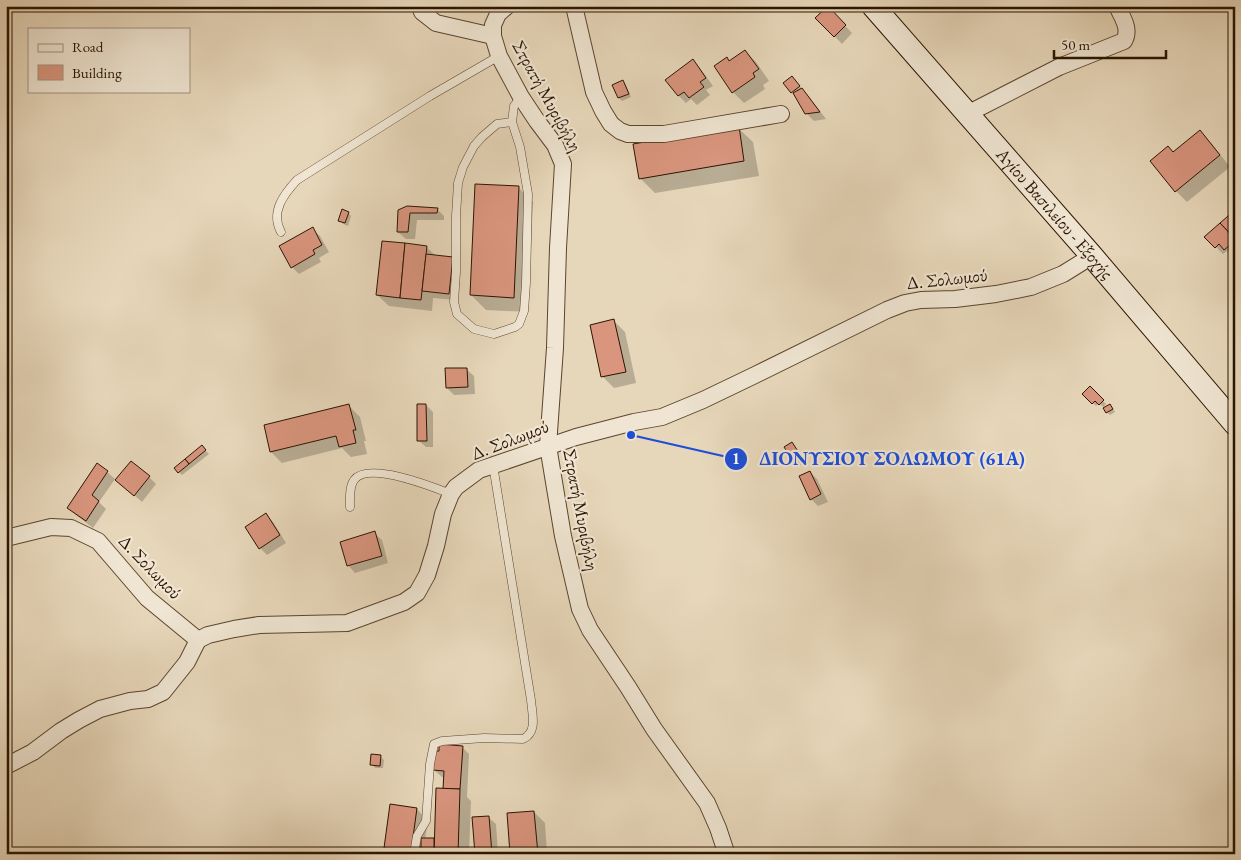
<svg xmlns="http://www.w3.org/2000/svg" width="1241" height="860" font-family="'EB Garamond',serif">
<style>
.shadow{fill:#0003}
.building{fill:#d9957e;stroke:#2b1400}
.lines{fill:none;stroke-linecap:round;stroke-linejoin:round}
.service-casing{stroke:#5a452e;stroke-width:9}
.minor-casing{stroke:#5a452e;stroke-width:18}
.secondary-casing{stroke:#2b1400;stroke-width:24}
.service{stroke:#efe5d2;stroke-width:8}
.minor{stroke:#efe5d2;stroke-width:16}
.secondary{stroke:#efe5d2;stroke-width:22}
.labels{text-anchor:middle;stroke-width:4.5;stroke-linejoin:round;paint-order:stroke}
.street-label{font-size:18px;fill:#2b1400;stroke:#efe5d2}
.leader{fill:none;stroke:#1d4ed8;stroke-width:2}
.callout-dot{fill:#1d4ed8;stroke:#efe5d2;stroke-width:2}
.mark-label{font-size:15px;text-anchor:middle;font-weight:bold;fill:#fff}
.callout-label{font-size:19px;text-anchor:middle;font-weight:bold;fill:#1d4ed8;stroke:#efe5d2;stroke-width:4.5;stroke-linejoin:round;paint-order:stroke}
</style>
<rect width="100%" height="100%" fill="#e7d7ba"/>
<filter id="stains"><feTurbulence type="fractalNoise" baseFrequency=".004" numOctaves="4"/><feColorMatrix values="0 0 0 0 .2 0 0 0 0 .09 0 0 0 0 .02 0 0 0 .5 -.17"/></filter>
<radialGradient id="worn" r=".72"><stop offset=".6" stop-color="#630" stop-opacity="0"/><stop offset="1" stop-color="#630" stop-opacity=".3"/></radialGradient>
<g class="shadow">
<path d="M812 6H826L819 13Z"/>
<path d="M828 8 852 33 842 44 817 18Z"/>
<path d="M745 51 756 62 769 81 763 85 765 89 744 103 733 92 716 67 730 62Z"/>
<path d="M693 61 700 68 713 86 706 90 710 95 697 105 691 99 686 103 678 95Z"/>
<path d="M795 81 809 97 826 119 814 121 806 113 792 92Z"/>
<path d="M623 82 626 85 631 97 622 101 619 98 614 86Z"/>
<path d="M738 128 753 142 759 176 655 193 640 178Z"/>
<path d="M1200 132 1211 143 1230 167 1187 202 1176 191 1152 161 1173 153Z"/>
<path d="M518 187 533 202 528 312 486 310 471 295Z"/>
<path d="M437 209 444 216V220H417L415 239H406L398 232 400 211Z"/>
<path d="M1235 211V254L1232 256 1227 251 1223 254 1216 247Z"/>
<path d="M348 213 351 216 348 226 343 224 339 220Z"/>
<path d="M312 229 320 236 329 252 319 258 321 262 299 274 292 267Z"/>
<path d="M426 247 436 256 452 258 456 300 433 298 432 311 389 306 377 295Z"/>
<path d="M614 321 625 332 636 383 614 388 603 377Z"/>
<path d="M466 369 474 376 475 394 454 395 447 388Z"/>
<path d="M1090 388 1106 404 1103 407 1099 403 1096 406 1084 394Z"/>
<path d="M426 405 433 412V447H426L418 440Z"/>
<path d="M349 406 360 417 366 441H364L367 454 351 457 342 448 282 463 271 452Z"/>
<path d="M1113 409 1115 412 1110 415 1107 412Z"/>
<path d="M795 447 805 462 799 466 796 463Z"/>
<path d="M205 450 209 454 182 475 179 472Z"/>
<path d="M107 472 115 479 99 502 106 509 93 528 76 515 69 508Z"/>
<path d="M810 472 817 479 828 502 818 506 811 499Z"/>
<path d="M149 477 156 484 142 502 117 480Z"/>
<path d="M266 515 273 522 286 543 267 555 260 548Z"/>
<path d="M374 533 382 540 388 563 355 573 348 565Z"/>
<path d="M462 747 469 754 467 797 471 801 469 854H391L385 848 417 809 428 821 425 839H434L436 841 445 777H442L434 770Z"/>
<path d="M380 756 384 760 383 768H375L372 764Z"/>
<path d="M534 812 545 823 547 854H511Z"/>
<path d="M488 817 496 824 498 854H476Z"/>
</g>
<g class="building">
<path d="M828 6 846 25 834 37 815 18Z"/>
<path d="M745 50 759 69 753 73 755 77 732 93 714 66 727 57 729 61Z"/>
<path d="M693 59 706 78 700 82 704 87 689 98 684 92 678 96 665 80Z"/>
<path d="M792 76 800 86 791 93 783 83Z"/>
<path d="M623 80 629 94 618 98 612 85Z"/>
<path d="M802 88 820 112 805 114 793 93Z"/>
<path d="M739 126 744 161 639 179 633 144Z"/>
<path d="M1200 130 1220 155 1175 192 1150 161 1168 146 1173 152Z"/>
<path d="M475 184 519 186 514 298 470 295Z"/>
<path d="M407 206 438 208 437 213H410L408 232H397L398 210Z"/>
<path d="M342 209 349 212 345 223 338 221Z"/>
<path d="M1235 210V239L1220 223Z"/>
<path d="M1220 223 1235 239V241L1224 250 1219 244 1215 248 1204 237Z"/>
<path d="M313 227 322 245 313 250 315 254 291 268 279 246Z"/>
<path d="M382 241 405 243 400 298 376 295Z"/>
<path d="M405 243 427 246 421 300 400 298Z"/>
<path d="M426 254 453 257 449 294 422 291Z"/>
<path d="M614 319 626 372 601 377 590 325Z"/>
<path d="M445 368H467L468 387 446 388Z"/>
<path d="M1090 386 1104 400 1099 405 1095 401 1092 404 1082 394Z"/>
<path d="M349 404 356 430H353L356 443 339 447 336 436 270 452 264 425Z"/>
<path d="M417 404H426L427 441H417Z"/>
<path d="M1110 404 1113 409 1106 413 1103 408Z"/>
<path d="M792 442 803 459 795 464 784 447Z"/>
<path d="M202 445 206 450 189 464 185 459Z"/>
<path d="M185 459 189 464 178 473 174 468Z"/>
<path d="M131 461 150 476 134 496 115 480Z"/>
<path d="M97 463 108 471 92 495 99 501 86 521 67 508Z"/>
<path d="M810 471 821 494 810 500 799 476Z"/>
<path d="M266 513 280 535 259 549 245 527Z"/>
<path d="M375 531 382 556 347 566 340 542Z"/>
<path d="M439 744 463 746 460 789H443L444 771 433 770 434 751H439Z"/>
<path d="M371 754 381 755 380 766 370 765Z"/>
<path d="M436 788 460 789 458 854H434Z"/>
<path d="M390 804 417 808 411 852 384 848Z"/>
<path d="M534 811 538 854H510L507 813Z"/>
<path d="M489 816 492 854H475L472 817Z"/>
<rect x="421" y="838" width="13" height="16"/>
</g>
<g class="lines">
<defs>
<g id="service">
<path d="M512 122 520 147 528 194 526 283 524 311 519 324 515 327 494 334 474 329 457 314 454 302 456 272V216L458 183 463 167 474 146 482 137 497 124 512 122 514 106 521 97"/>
<path d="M281 232C270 212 284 194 297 180L430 96 499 56"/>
<path d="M350 507C350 499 349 487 354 480 368 461 433 487 451 494"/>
<path d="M414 854 417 836 426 821 430 764 434 744 442 741 484 738 523 739C538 732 532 714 531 700L493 465"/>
</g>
<g id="minor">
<path d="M420 6 422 12 436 23 493 36"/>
<path d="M507 6 498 14 493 25V36L499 56 521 97 537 121 555 145 563 164 558 248 555 348 548 446 563 536 580 609 590 630 628 687 654 729 707 803 718 828 725 849V854"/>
<path d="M574 6 594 92 603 111 611 124 620 131 628 134H664L781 114"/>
<path d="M967 114 1059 67 1124 41C1131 29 1122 17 1117 6"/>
<path d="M6 538 51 527 71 528 98 541 147 598 198 640 208 635 234 629 259 625 347 623 404 602 417 593 427 575 436 546 443 514 451 494 456 487 479 470 576 437 634 422 662 417 703 400 753 376 887 310 905 303 921 300 955 299 996 294 1031 287 1063 274 1092 256"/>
<path d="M6 766 33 752 61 731 79 720 100 709 130 701 148 699 163 692 187 662 198 640"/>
</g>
<g id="secondary">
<path id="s1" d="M873 6 1092 256 1235 424"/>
</g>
</defs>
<use href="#service" class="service-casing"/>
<use href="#minor" class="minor-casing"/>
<use href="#secondary" class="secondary-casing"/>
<use href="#service" class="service"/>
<use href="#minor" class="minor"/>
<use href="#secondary" class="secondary"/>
</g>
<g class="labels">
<g class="street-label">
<text transform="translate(547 96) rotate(61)" y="6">Στρατή Μυριβήλη</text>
<text dy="6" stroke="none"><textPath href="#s1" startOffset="276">Αγίου Βασιλείου - Εξοχής</textPath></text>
<text transform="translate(947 279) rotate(-6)" y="6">Δ. Σολωμού</text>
<text transform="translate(510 440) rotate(-21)" y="6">Δ. Σολωμού</text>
<text transform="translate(581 510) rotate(79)" y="6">Στρατή Μυριβήλη</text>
<text transform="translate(150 567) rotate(46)" y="6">Δ. Σολωμού</text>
</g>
</g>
<path class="leader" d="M631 435L736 459"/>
<g class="callout-dot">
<circle cx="631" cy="435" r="5"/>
<circle cx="736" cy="459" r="12"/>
</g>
<g class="mark-label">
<text x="736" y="464">1</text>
</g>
<g class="callout-label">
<text x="892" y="465">ΔΙΟΝΥΣΙΟΥ ΣΟΛΩΜΟΥ (61Α)</text>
</g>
<rect width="1241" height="860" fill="none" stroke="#e7d7ba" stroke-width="25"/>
<rect x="8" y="8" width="1226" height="845" fill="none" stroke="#2b1400" stroke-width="2.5"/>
<rect x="12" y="12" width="1216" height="835" fill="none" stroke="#2b1400"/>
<rect x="28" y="28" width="162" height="65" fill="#efe5d2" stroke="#a1917e"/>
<rect x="38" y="44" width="25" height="8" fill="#efe5d2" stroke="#a1917e"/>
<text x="72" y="52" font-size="15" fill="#2b1400">Road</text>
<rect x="38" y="65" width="25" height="15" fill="#d9957e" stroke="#a1917e"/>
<text x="72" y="78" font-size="15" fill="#2b1400">Building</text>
<path d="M1054 50v8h112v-8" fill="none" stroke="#2b1400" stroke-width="2.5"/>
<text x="1061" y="50" font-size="15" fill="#2b1400" stroke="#efe5d2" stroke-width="4" paint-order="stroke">50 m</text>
<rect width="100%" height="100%" filter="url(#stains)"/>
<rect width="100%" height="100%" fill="url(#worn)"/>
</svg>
